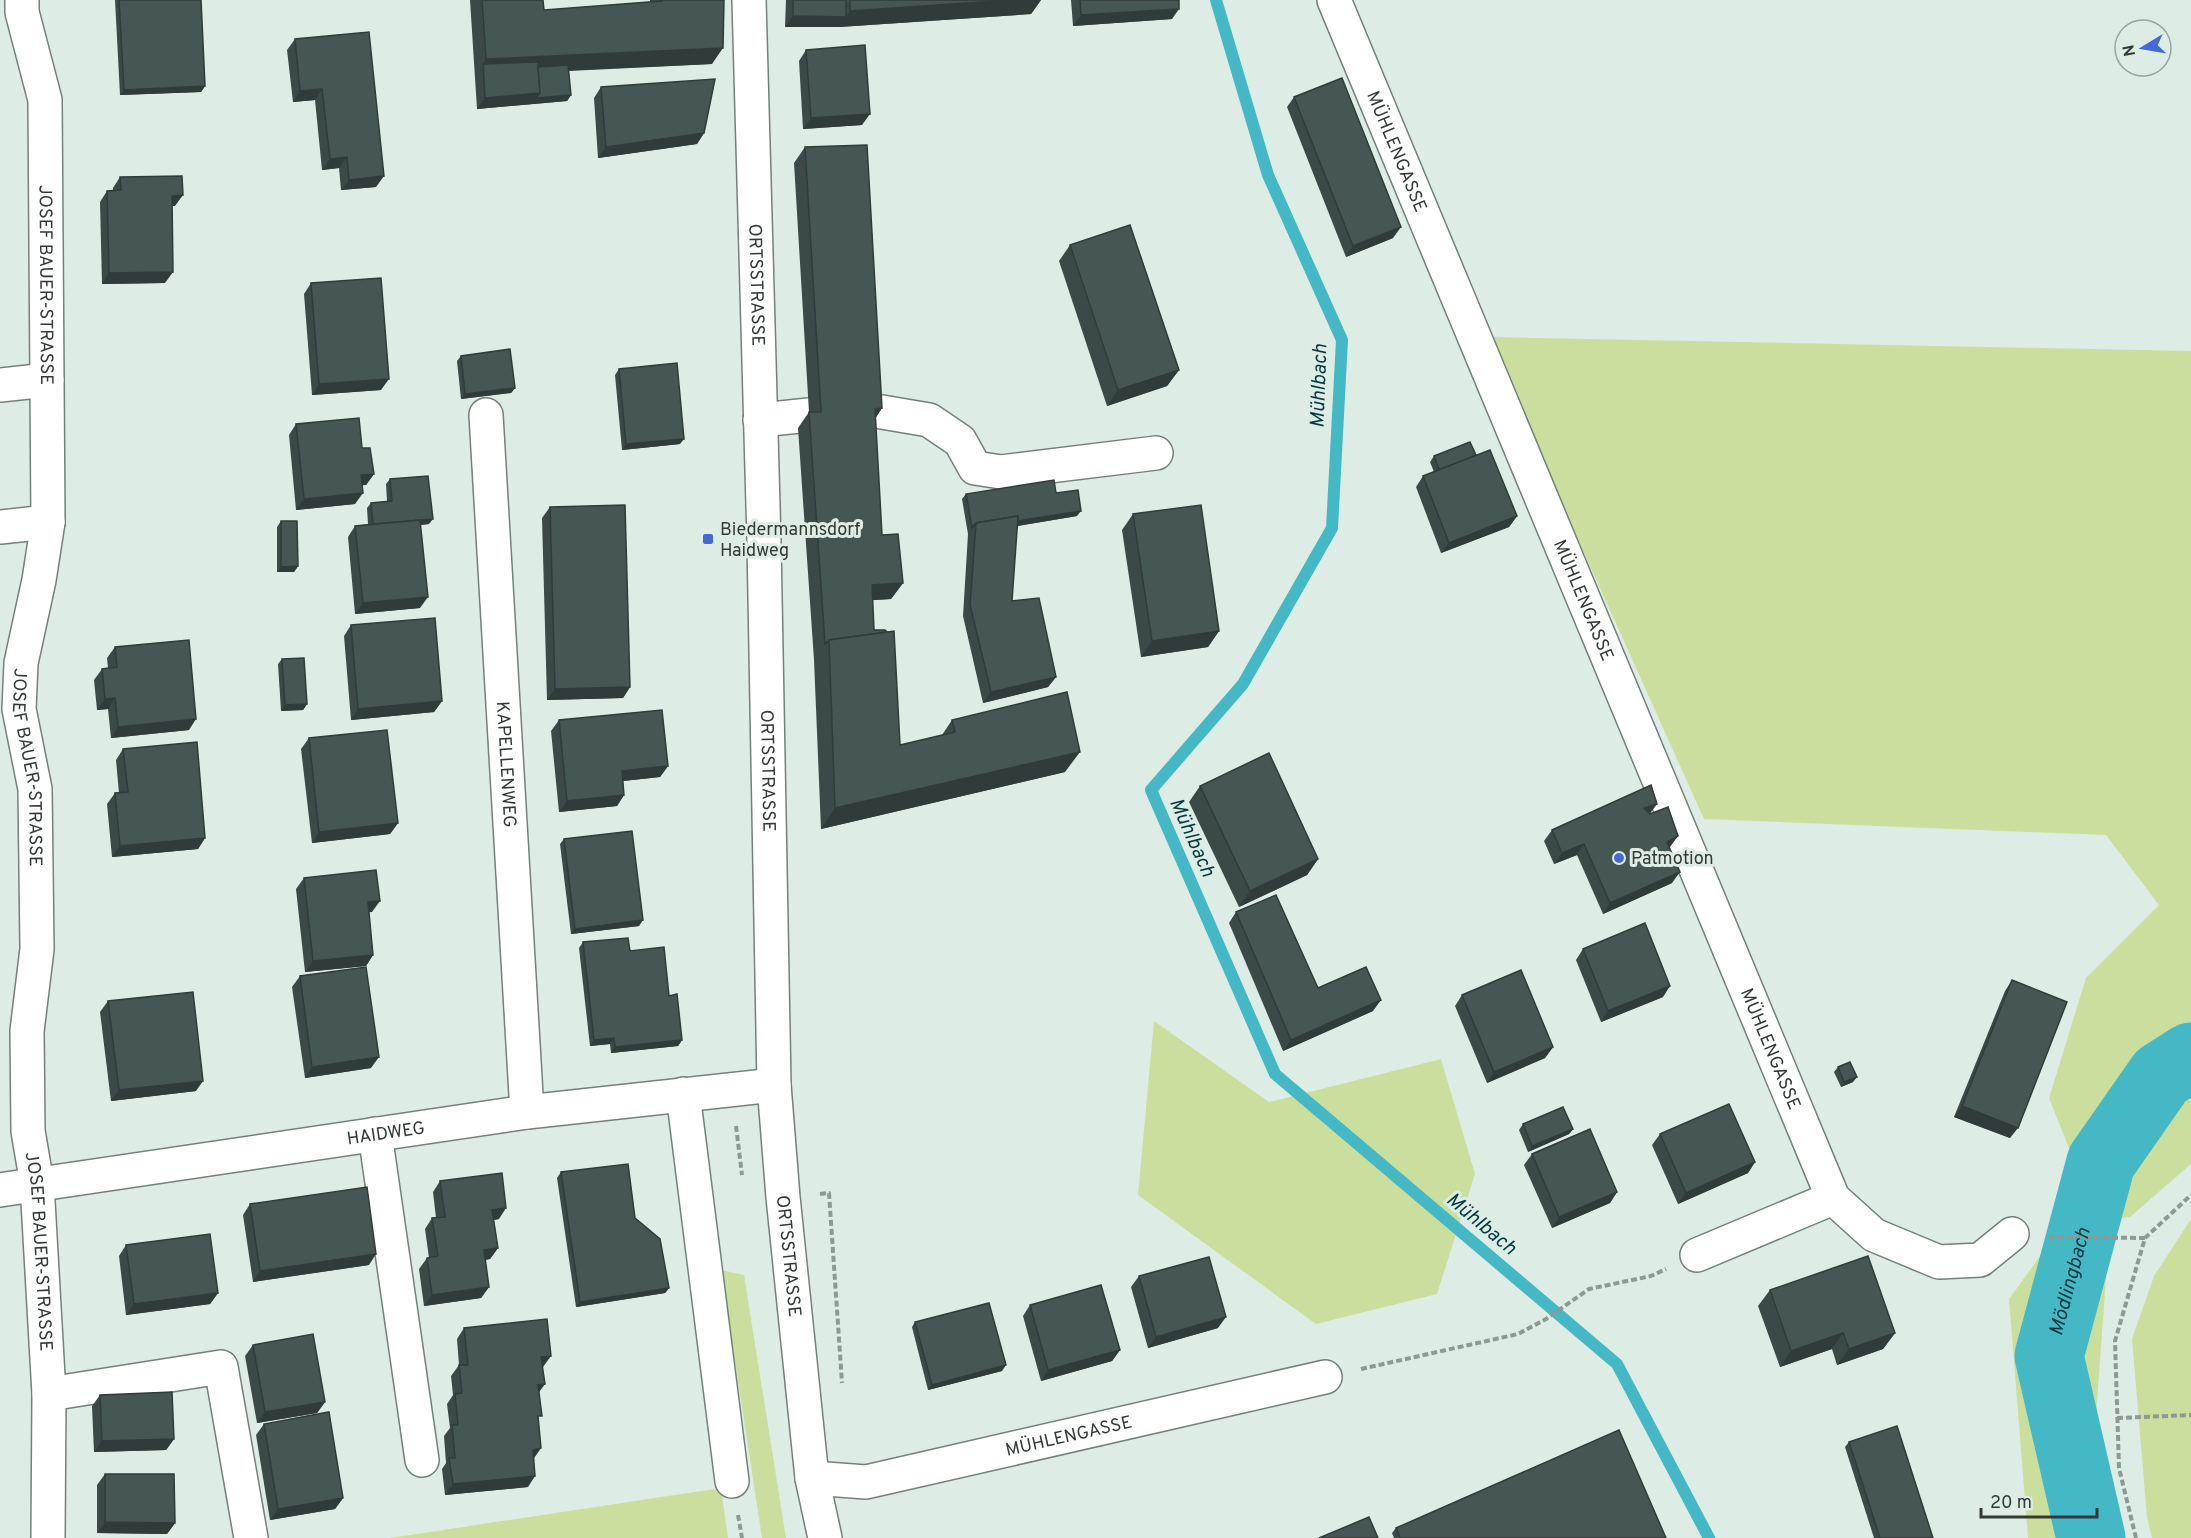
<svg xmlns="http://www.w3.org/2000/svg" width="2191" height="1538" font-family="Overpass,sans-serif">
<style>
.green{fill:#cadf9d}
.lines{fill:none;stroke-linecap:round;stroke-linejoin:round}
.stream{stroke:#45b8c5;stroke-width:12}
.river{stroke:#45b8c5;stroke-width:69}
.minor-casing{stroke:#72827a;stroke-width:36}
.path{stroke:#8d9992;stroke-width:4;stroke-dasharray:6 3;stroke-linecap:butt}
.minor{stroke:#fff;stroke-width:33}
.wall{fill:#3b4a47}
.shaded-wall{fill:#303c3a}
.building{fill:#455653;stroke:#303c3a;stroke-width:1.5}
.poi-dot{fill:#4467da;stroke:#ddede5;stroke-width:2}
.labels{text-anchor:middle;stroke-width:6;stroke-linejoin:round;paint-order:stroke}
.street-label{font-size:18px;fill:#333a36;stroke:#ddede5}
.poi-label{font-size:18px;fill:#333a36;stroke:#ddede5;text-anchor:start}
.water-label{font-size:20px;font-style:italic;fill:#023a40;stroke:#ddede5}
</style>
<rect width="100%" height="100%" fill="#ddede5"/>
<g class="green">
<path d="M1487 337 2191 351V1164L2130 1217 2055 1226 2077 1168 2049 1098 2086 978 2159 905 2106 835 1704 819Z"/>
<path d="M1154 1021 1269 1102 1441 1059 1475 1174 1437 1294 1316 1324 1138 1195Z"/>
<path d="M2191 1219V1538H2152L2147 1517 2132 1339 2154 1276Z"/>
<path d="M2046 1248 2108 1251 2096 1415 2122 1538H2028L2009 1299Z"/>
<path d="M721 1270 744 1275 786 1538H762Z"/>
<path d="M721 1488 728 1538H390Z"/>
</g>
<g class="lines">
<path class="stream" d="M1216 0 1268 175 1342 340 1332 528 1243 684 1151 790 1275 1074 1617 1364 1709 1538"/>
<path class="river" id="s1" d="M2091 1538 2049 1356 2101 1162 2161 1076 2191 1057"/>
<defs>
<g id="minor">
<path id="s2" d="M22 0V12L45 100 48 522 39 580 21 663 19 709 35 789 37 949 27 1031 28 1131 37 1184 49 1394 48 1538"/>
<path id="s3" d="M749 0 764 542 774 1085 783 1197 812 1478 825 1538"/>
<path id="s4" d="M1334 0 1833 1198 1874 1235 1939 1262 1980 1260 2012 1234"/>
<path d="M0 385 47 380"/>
<path d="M870 410 929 420 960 441 975 468 1001 472 1156 453"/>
<path id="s5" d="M486 415 527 1112"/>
<path d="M760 420 809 415"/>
<path d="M0 527 48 522"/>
<path d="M683 1094 732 1481"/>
<path d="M375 1134 422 1460"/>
<path id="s6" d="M0 1190 527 1112 774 1085"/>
<path d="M1697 1255 1833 1198"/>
<path d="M49 1394 221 1367 251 1538"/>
<path id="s7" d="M812 1478 866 1482 1325 1377"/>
</g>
</defs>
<use href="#minor" class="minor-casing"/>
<g class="path">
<path d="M736 1126 742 1175"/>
<path d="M820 1194 829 1193 842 1383"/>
<path d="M2049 1237 2145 1238"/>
<path d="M1361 1369 1518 1334 1546 1319 1589 1289 1651 1276 1666 1269"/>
<path d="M2117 1418 2191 1415"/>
<path d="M738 1515 742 1538"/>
<path d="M2136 1538 2119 1468 2115 1341 2145 1238 2191 1195"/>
</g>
<use href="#minor" class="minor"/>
</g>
<g class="wall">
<path d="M115 0H201L205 86 201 92 120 95Z"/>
<path d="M470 0H543L544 10 650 2V0H724L712 64 569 71 571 95 567 101 477 109Z"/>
<path d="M786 0H1041L1031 14 839 27H785Z"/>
<path d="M1071 0H1179L1172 19 1073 26Z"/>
<path d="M295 39 376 187 341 190 339 168 322 170 315 100 293 102 287 50Z"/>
<path d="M806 50 862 125 803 129 799 61Z"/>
<path d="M601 87 704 133 697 144 598 158 594 98Z"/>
<path d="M1294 97 1393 238 1346 257 1287 107Z"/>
<path d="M805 147 882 408 875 419 882 535 903 583 891 599 872 600 874 630 900 745 942 735 952 720 1065 772 821 829 814 660 798 428 809 412 794 163Z"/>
<path d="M120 177 175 206H172L165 283 102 284 100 202 107 191H113V188Z"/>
<path d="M1070 245 1179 370 1167 386 1107 406 1059 261Z"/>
<path d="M311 283 381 390 312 395 304 294Z"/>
<path d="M461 356 515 388 511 393 461 399 457 361Z"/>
<path d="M619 369 680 444 622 450 615 375Z"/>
<path d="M296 424 362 448 374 474 366 485H362L355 504 296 510 289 435Z"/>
<path d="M1476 455 1517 516 1509 527 1441 553 1416 487 1423 476 1434 472 1430 462 1434 456Z"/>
<path d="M390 479 429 524 421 525 420 608 355 614 348 537 355 526 368 524 367 508 371 503 387 501 386 484Z"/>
<path d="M1056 493 1077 516 1017 526 1012 601 1056 677 1048 687 983 703 963 616 968 534 962 499 966 494Z"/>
<path d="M550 507 630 687 623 698 547 700 542 518Z"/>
<path d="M1133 514 1219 631 1208 647 1141 657 1122 530Z"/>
<path d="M281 521 298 566 294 572H277V527Z"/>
<path d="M351 625 442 701 434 712 351 720 344 636Z"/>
<path d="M115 647 189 730 111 738 108 709 97 710 94 680 102 669 108 668 107 658Z"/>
<path d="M282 659 307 704 303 710 281 711 278 664Z"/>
<path d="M559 720 668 766 660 777 623 781 624 795 617 806 559 812 551 731Z"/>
<path d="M309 738 398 823 390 834 312 843 301 749Z"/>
<path d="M123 749 205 838 198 849 112 857 107 804 115 793H119L116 760Z"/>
<path d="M1200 786 1318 859 1307 875 1239 907 1189 802Z"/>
<path d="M1649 814 1670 847 1669 848 1672 883 1603 914 1577 855 1554 864 1544 841 1552 830Z"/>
<path d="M564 839 639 926 571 934 560 844Z"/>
<path d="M304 878 372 912H369L373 955 366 966 305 972 296 889Z"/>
<path d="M1236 912 1318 988 1373 1011 1283 1051 1229 923Z"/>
<path d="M583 942 630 951 669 996 682 1040 678 1046 611 1053 610 1044 590 1046 579 948Z"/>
<path d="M1583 949 1663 997 1601 1022 1576 960Z"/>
<path d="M300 976 371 1068 305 1078 292 987Z"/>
<path d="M2012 980 2010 1138 1954 1117 2005 991Z"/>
<path d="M1462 995 1553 1047 1545 1058 1487 1083 1455 1006Z"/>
<path d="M108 1001 196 1091 111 1101 100 1012Z"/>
<path d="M1838 1067 1853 1082 1841 1087 1834 1072Z"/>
<path d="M1523 1124 1573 1129 1569 1134 1528 1152 1519 1130Z"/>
<path d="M1660 1134 1755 1162 1748 1173 1678 1204 1652 1145Z"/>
<path d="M1532 1154 1617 1192 1610 1203 1552 1228 1524 1165Z"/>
<path d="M561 1172 635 1218 669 1288 665 1293 576 1307 557 1178Z"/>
<path d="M440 1181 499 1219 494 1220 498 1248 490 1259 485 1260 489 1287 481 1298 424 1306 419 1269 427 1258H429L425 1229 432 1218H436L433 1192Z"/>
<path d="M250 1204 369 1265 253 1282 243 1215Z"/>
<path d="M126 1245 218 1293 210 1304 126 1315 119 1256Z"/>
<path d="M1139 1276 1218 1328 1148 1348 1131 1287Z"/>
<path d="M1770 1290 1895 1333 1883 1349 1837 1365 1832 1349 1780 1367 1758 1306Z"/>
<path d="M1030 1305 1120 1350 1112 1361 1041 1381 1023 1316Z"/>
<path d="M915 1322 1002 1371 928 1390 912 1327Z"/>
<path d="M464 1328 543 1367 539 1392 538 1421 541 1448 534 1458 528 1487 445 1495 442 1469 446 1463 444 1436 450 1428 447 1404 453 1395 451 1376 459 1365 457 1339Z"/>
<path d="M253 1345 325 1402 317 1413 257 1423 245 1356Z"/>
<path d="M100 1395 174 1439 166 1450 94 1452 92 1406Z"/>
<path d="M264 1424 343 1498 335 1509 270 1520 256 1435Z"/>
<path d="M1849 1442 1933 1538H1874L1845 1447Z"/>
<path d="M105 1474 175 1523 167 1534 97 1533V1485Z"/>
<path d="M1396 1528 1666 1538H1394L1392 1533Z"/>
</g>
<g class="shaded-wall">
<path d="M1011 0H1041L1031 14 839 27H785L793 16 846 17 850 11Z"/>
<path d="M1179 9 1172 19 1073 26 1081 15Z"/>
<path d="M723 48 712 64 534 72 483 64 486 59Z"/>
<path d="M205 86 201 92 120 95 124 90Z"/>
<path d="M322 89 315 100 293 102 300 91Z"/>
<path d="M540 93 571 95 567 101 477 109 485 98Z"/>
<path d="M870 114 862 125 803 129 811 118Z"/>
<path d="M704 133 697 144 598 158 606 147Z"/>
<path d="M347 157 339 168 322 170 330 159Z"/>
<path d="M384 176 376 187 341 190 349 180Z"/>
<path d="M183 195 175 206H164L172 196Z"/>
<path d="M1401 227 1393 238 1346 257 1353 246Z"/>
<path d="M173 272 165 283 102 284 109 273Z"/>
<path d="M1179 370 1167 386 1107 406 1118 390Z"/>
<path d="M389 379 381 390 312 395 319 384Z"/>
<path d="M515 388 511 393 461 399 465 394Z"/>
<path d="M882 408 871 424 875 409Z"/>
<path d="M684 439 680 444 622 450 626 444Z"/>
<path d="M374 474 366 485 353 486 361 475Z"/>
<path d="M363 493 355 504 296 510 304 499Z"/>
<path d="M1081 511 1077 516 975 533V528Z"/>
<path d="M1517 516 1509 527 1441 553 1449 543Z"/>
<path d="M433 519 429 524 369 530 373 525Z"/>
<path d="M298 566 294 572H277L281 567Z"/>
<path d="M903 583 891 599 860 601 872 585Z"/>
<path d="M428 597 420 608 355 614 363 603Z"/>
<path d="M1219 631 1208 647 1141 657 1152 641Z"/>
<path d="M1056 677 1048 687 983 703 991 692Z"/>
<path d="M630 687 623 698 547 700 555 689Z"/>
<path d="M115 698 108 709 97 710 105 699Z"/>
<path d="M442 701 434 712 351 720 358 709Z"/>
<path d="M307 704 303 710 281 711 285 705Z"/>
<path d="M196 719 189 730 111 738 118 727Z"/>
<path d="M1080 752 1065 772 821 829 835 808Z"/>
<path d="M668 766 660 777 614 782 622 771Z"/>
<path d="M624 795 617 806 559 812 567 801Z"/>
<path d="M1657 804 1649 815 1644 808Z"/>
<path d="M398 823 390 834 312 843 319 832Z"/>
<path d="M1678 836 1670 847 1659 853 1667 842Z"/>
<path d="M205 838 198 849 112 857 120 846Z"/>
<path d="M1584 844 1577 855 1554 864 1562 853Z"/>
<path d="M1318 859 1307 875 1239 907 1250 891Z"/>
<path d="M1680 872 1672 883 1603 914 1610 903Z"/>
<path d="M380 901 372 912 360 913 368 902Z"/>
<path d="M643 920 639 926 571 934 575 929Z"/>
<path d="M373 955 366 966 305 972 313 961Z"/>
<path d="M1670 986 1663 997 1601 1022 1608 1011Z"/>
<path d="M1381 1000 1373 1011 1283 1051 1291 1040Z"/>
<path d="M614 1038 610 1044 590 1046 594 1040Z"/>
<path d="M682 1040 678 1046 611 1053 615 1047Z"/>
<path d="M1553 1047 1545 1058 1487 1083 1494 1072Z"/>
<path d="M379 1057 371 1068 305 1078 312 1067Z"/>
<path d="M1857 1077 1853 1082 1841 1087 1844 1082Z"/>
<path d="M203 1081 196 1091 111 1101 119 1090Z"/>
<path d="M1962 1106 2018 1128 2010 1138 1954 1117Z"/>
<path d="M1573 1129 1569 1134 1528 1152 1532 1146Z"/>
<path d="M1755 1162 1748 1173 1678 1204 1686 1193Z"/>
<path d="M1617 1192 1610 1203 1552 1228 1559 1217Z"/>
<path d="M506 1208 499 1219 485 1221 492 1210Z"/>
<path d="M498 1248 490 1259 476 1261 484 1250Z"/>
<path d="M376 1254 369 1265 253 1282 260 1271Z"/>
<path d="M489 1287 481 1298 424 1306 432 1295Z"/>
<path d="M669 1288 665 1293 576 1307 580 1302Z"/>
<path d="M218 1293 210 1304 126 1315 134 1304Z"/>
<path d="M1226 1317 1218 1328 1148 1348 1156 1337Z"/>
<path d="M1843 1333 1832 1349 1780 1367 1791 1351Z"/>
<path d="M1895 1333 1883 1349 1837 1365 1849 1349Z"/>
<path d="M1120 1350 1112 1361 1041 1381 1048 1370Z"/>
<path d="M551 1356 543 1367 534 1368 541 1357Z"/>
<path d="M1006 1365 1002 1371 928 1390 932 1385Z"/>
<path d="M545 1384 537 1395 538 1385Z"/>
<path d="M325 1402 317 1413 257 1423 265 1412Z"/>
<path d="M174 1439 166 1450 94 1452 102 1441Z"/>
<path d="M541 1448 533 1459V1450Z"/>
<path d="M535 1476 528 1487 445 1495 453 1484Z"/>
<path d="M343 1498 335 1509 270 1520 278 1509Z"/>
<path d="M105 1522 175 1523 167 1534 97 1533Z"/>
</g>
<g class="building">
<path d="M119 0H201L205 86 124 90Z"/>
<path d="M482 0H543L544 10 662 1V0H724L723 48 486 59Z"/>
<path d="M793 0H846V17L793 16Z"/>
<path d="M850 0H1011L850 11Z"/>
<path d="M1080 0H1179V9L1081 15Z"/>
<path d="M369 32 384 176 349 180 347 157 330 159 322 89 300 91 295 39Z"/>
<path d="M865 45 870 114 811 118 806 50Z"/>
<path d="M538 62 540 93 485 98 483 64Z"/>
<path d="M568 65 571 95 536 98 540 93 538 67Z"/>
<path d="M1342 78 1401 227 1353 246 1294 97Z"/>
<path d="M715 79 704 133 606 147 601 87Z"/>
<path d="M867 145 882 408 875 409 882 535 898 534 903 583 872 585 874 630H885L887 632 829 640 825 644 809 412H821L805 147Z"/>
<path d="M182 176 183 195 172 196 173 272 109 273 107 191 121 190 120 177Z"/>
<path d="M1130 225 1179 370 1118 390 1070 245Z"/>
<path d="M381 278 389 379 319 384 311 283Z"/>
<path d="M510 349 515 388 465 394 461 356Z"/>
<path d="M677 363 684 439 626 444 619 369Z"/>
<path d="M359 418 362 448H370L374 474 361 475 363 493 304 499 296 424Z"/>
<path d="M1470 442 1476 455 1439 470 1434 456Z"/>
<path d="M1490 450 1517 516 1449 543 1423 476Z"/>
<path d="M428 476 433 519 373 524 371 503 392 501 390 479Z"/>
<path d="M1054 480 1056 493 1078 490 1081 511 1017 521 1018 516 976 523 972 528 966 494Z"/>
<path d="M625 505 630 687 555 689 550 507Z"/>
<path d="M1201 505 1219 631 1152 641 1133 514Z"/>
<path d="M1018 516 1012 601 1039 598 1056 677 991 692 970 605 976 523Z"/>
<path d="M420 520 428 597 363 603 355 526Z"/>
<path d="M281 521H297L298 566 281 567Z"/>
<path d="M435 618 442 701 358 709 351 625Z"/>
<path d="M894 631 900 745 955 732 952 720 1067 692 1080 752 835 808 829 640Z"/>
<path d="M189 640 196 719 118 727 115 698 105 699 102 669 117 667 115 647Z"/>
<path d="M304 658 307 704 285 705 282 659Z"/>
<path d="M662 710 668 766 622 771 624 795 567 801 559 720Z"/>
<path d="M387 730 398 823 319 832 309 738Z"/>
<path d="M197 742 205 838 120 846 115 793 128 792 123 749Z"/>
<path d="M1269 753 1318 859 1250 891 1200 786Z"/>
<path d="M1651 785 1657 804 1644 808 1650 814 1668 807 1678 836 1667 842 1680 872 1610 903 1584 844 1562 853 1552 830Z"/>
<path d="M632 831 643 920 575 929 564 839Z"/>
<path d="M376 870 380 901 368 902 373 955 313 961 304 878Z"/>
<path d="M1276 895 1318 988 1366 967 1381 1000 1291 1040 1236 912Z"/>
<path d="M1645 923 1670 986 1608 1011 1583 949Z"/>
<path d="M628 938 630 951 664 947 669 996 677 994 682 1040 615 1047 614 1038 594 1040 583 942Z"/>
<path d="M366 967 379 1057 312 1067 300 976Z"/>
<path d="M1521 970 1553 1047 1494 1072 1462 995Z"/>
<path d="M2012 980 2067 1002 2018 1128 1962 1106Z"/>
<path d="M193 992 203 1081 119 1090 108 1001Z"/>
<path d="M1850 1062 1857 1077 1844 1082 1838 1067Z"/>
<path d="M1729 1104 1755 1162 1686 1193 1660 1134Z"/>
<path d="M1563 1107 1573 1129 1532 1146 1523 1124Z"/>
<path d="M1590 1129 1617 1192 1559 1217 1532 1154Z"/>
<path d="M628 1164 635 1218 660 1239 669 1288 580 1302 561 1172Z"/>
<path d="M502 1173 506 1208 492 1210 498 1248 484 1250 489 1287 432 1295 427 1258 438 1256 432 1218 445 1217 440 1181Z"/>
<path d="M367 1187 376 1254 260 1271 250 1204Z"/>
<path d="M210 1234 218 1293 134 1304 126 1245Z"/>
<path d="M1868 1256 1895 1333 1849 1349 1843 1333 1791 1351 1770 1290Z"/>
<path d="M1209 1257 1226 1317 1156 1337 1139 1276Z"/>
<path d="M1101 1285 1120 1350 1048 1370 1030 1305Z"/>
<path d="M989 1303 1006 1365 932 1385 915 1322Z"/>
<path d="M547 1319 551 1356 541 1357 545 1384 538 1385 542 1416H538L541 1448 533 1450 535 1476 453 1484 449 1458H455L452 1425H458L455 1394 462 1393 459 1365H468L464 1328Z"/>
<path d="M313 1334 325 1402 265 1412 253 1345Z"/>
<path d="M172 1392 174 1439 102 1441 100 1395Z"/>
<path d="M329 1412 343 1498 278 1509 264 1424Z"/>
<path d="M1897 1426 1933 1538H1880L1849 1442Z"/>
<path d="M1619 1430 1666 1538H1400L1396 1528Z"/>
<path d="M105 1474H174L175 1523 105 1522Z"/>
<path d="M1369 1517 1378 1538H1319Z"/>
</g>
<g class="poi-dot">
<rect x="702" y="533" width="12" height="12" rx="3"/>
<circle cx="1619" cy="858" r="6"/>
</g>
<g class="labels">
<g class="street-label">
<text dy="6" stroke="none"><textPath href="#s4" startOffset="164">MÜHLENGASSE</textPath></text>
<text dy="6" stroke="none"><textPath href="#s2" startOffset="288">JOSEF BAUER-STRASSE</textPath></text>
<text dy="6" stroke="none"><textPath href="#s3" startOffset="285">ORTSSTRASSE</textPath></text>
<text dy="6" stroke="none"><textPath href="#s4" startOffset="650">MÜHLENGASSE</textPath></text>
<text dy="6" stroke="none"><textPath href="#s5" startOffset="350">KAPELLENWEG</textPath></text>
<text dy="6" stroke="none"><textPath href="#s2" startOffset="774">JOSEF BAUER-STRASSE</textPath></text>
<text dy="6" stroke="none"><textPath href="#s3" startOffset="771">ORTSSTRASSE</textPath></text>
<text dy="6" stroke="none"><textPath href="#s4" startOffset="1136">MÜHLENGASSE</textPath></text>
<text dy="6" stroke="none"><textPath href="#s6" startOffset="390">HAIDWEG</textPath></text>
<text dy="6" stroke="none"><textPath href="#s2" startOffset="1260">JOSEF BAUER-STRASSE</textPath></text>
<text dy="6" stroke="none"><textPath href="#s3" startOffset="1257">ORTSSTRASSE</textPath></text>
<text dy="6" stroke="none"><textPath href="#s7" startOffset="262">MÜHLENGASSE</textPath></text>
</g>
<g class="poi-label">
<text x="720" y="535">Biedermannsdorf<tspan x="720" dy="21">Haidweg</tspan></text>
<text x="1631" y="864">Patmotion</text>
</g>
<g class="water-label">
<text transform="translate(1318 386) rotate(-88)" y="7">Mühlbach</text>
<text transform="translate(1193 837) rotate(66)" y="7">Mühlbach</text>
<text transform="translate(1482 1223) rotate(40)" y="7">Mühlbach</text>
<text dy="7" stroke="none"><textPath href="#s1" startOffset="264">Mödlingbach</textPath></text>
</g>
</g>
<g transform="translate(2143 48) rotate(259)"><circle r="28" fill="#ddede5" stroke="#99a59f" stroke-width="1.5"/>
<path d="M0-4.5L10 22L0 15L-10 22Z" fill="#4467da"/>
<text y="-9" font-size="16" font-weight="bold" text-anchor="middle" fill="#333a36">N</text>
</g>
<path d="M1981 1508v9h116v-9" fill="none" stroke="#333a36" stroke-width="3"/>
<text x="1990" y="1508" font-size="18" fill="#333a36" stroke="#ddede5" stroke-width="4.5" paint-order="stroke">20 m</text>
</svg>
